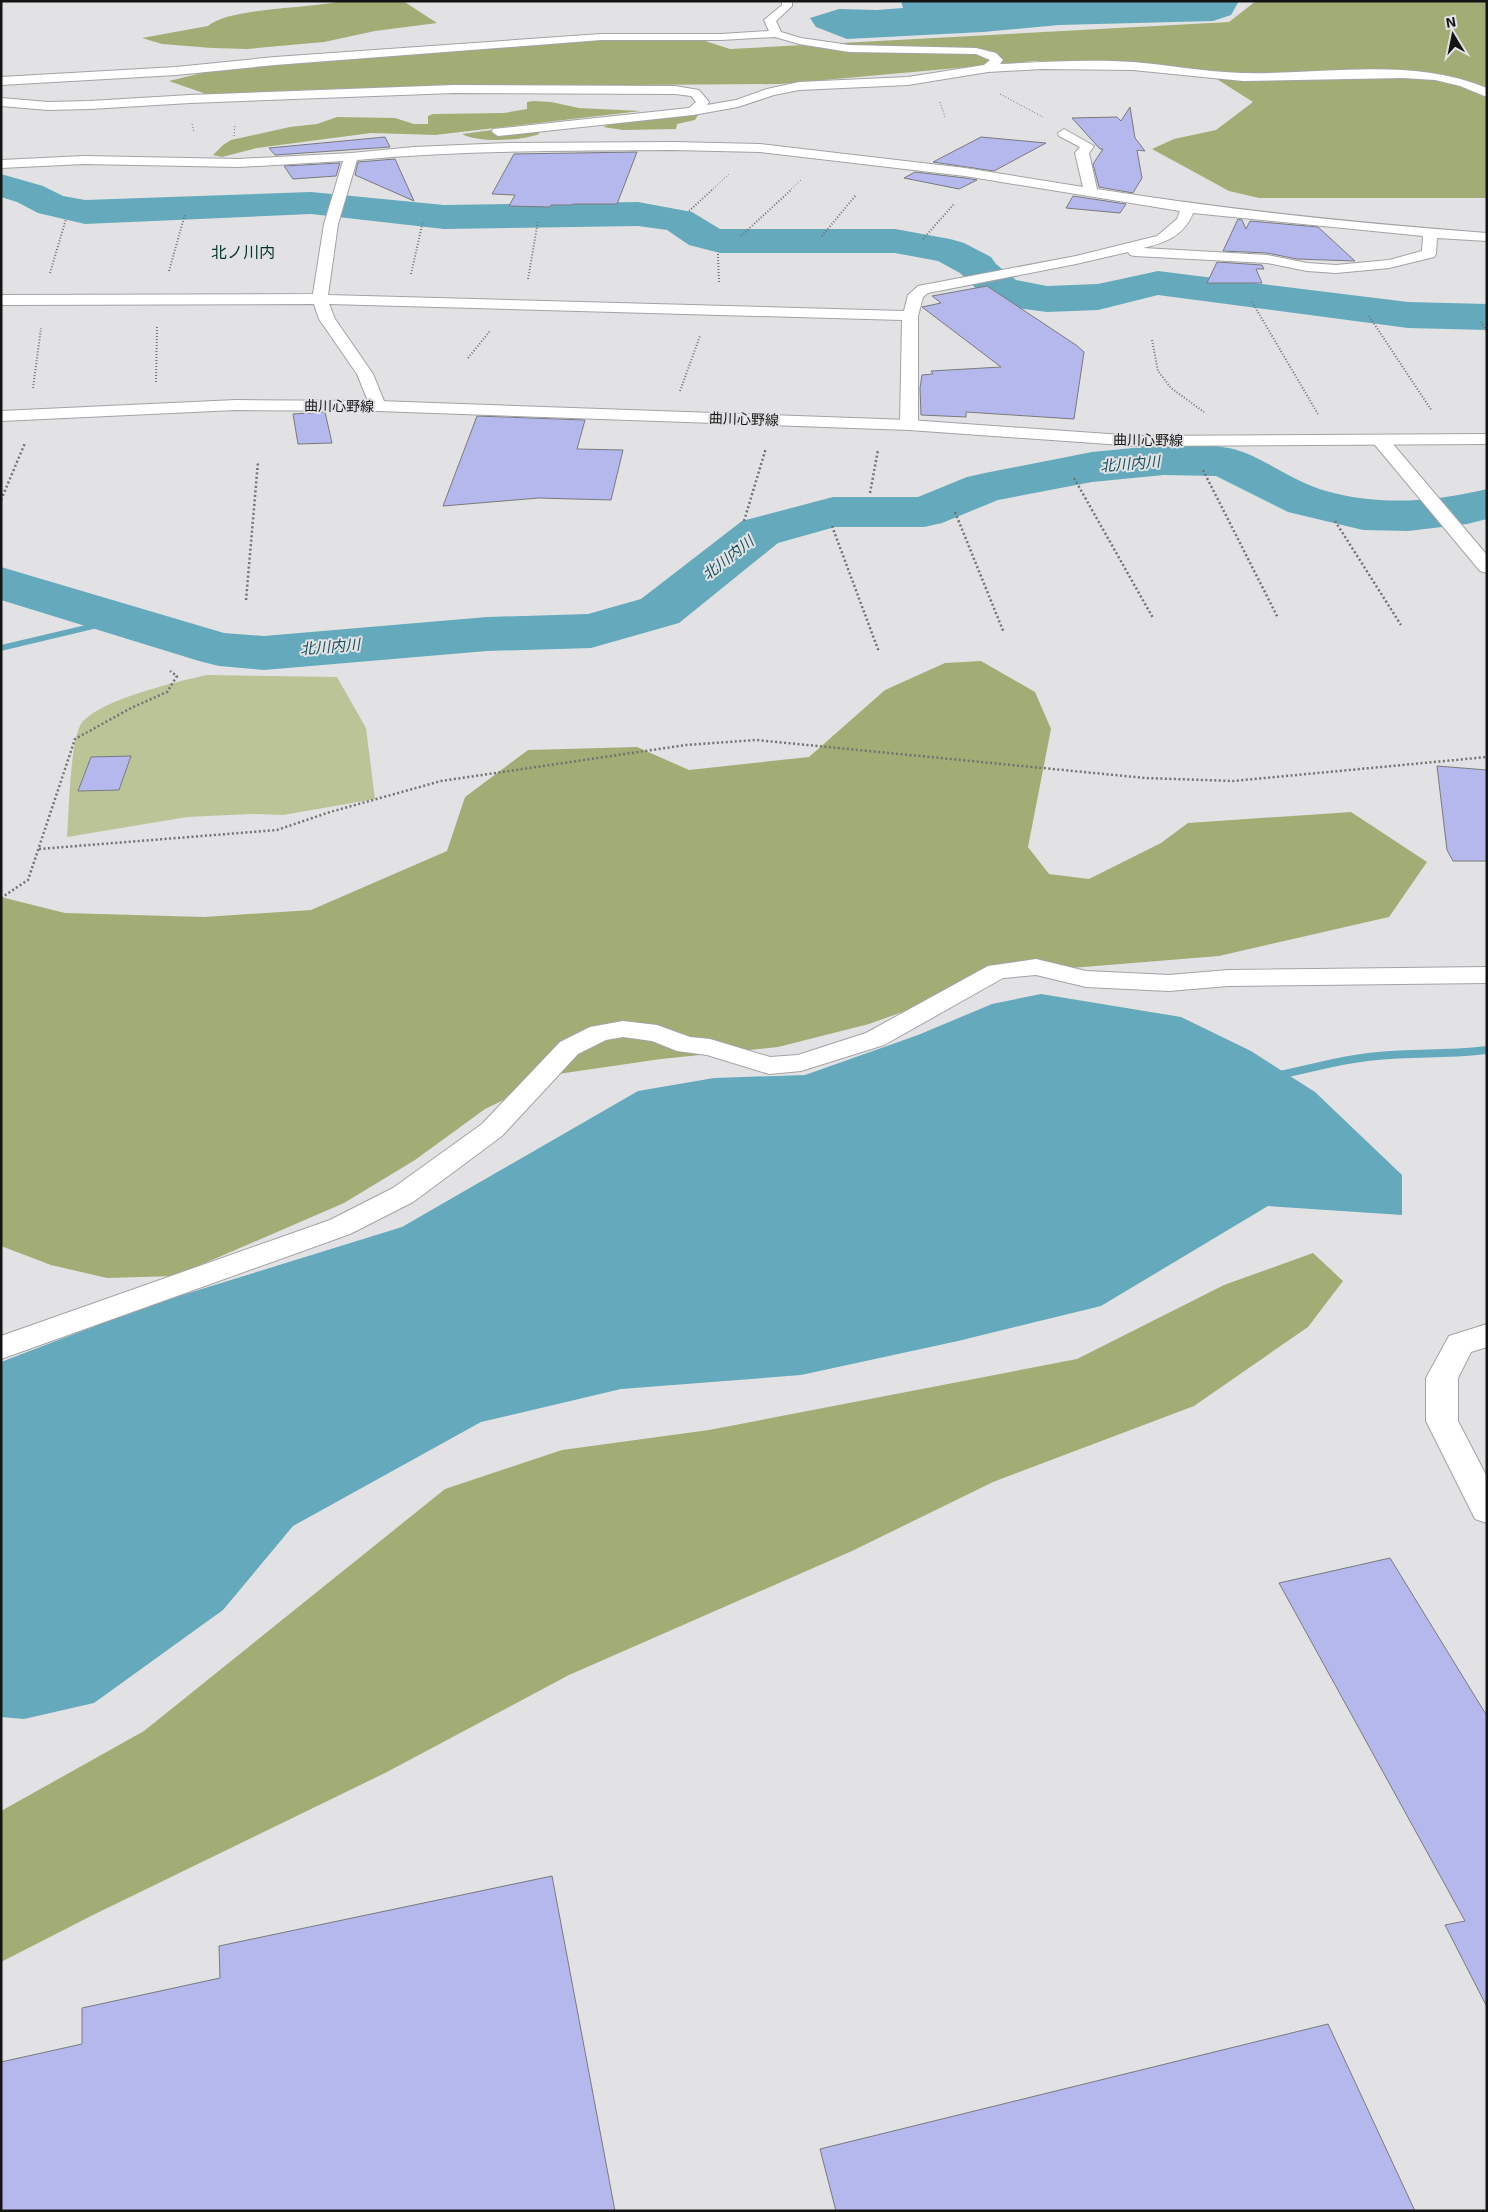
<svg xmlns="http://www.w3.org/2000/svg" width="1488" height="2212" font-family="'Exo 2','Noto Sans JP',sans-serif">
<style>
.green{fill:#bbc497}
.forest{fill:#a2ad76}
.water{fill:#64aabc}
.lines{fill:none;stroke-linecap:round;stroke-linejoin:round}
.stream{fill:#64aabc;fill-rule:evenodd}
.river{fill:#64aabc;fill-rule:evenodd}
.building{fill:#b4b8ed;stroke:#7a7a7c}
.minor-casing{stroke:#a3a3a5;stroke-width:2}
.major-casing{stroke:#a3a3a5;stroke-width:2}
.path-far2{stroke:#727273;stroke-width:1;stroke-dasharray:1 2;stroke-linecap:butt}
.path-far1{stroke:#727273;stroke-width:2;stroke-dasharray:1 2;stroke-linecap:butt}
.path{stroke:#727273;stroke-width:2.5;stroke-dasharray:2 2.5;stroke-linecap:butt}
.minor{fill:#fff;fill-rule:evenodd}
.major{fill:#fff;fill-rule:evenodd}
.labels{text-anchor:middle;stroke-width:4;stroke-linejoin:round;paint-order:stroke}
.far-street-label{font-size:14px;fill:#141415;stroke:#e2e2e4}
.far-water-label{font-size:15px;font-style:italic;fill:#12505d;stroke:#e2e2e4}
.far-quarter-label{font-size:16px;fill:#033727;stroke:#e2e2e4}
</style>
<rect width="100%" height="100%" fill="#e2e2e4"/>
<path class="green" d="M207 675 337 677 366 728 375 799 283 815 251 814 187 817 67 837C69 812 70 746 80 726 93 701 179 681 207 675Z"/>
<g class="forest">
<path d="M341 1H403L437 23 375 31 324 42 247 49 212 48 162 44 142 38 208 26C230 7 309 9 341 1Z"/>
<path d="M1256 1H1487V198H1259L1229 191 1152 149 1174 139 1216 130 1253 102 1212 76 1035 61 780 84 504 86 206 94 169 81 235 65 378 54 555 44 605 38 699 39 730 49 1229 22Z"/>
<path d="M534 101 551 102 579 108 641 111 435 135 371 133 257 148 222 157 213 155 223 145 231 140 290 127 317 124 337 117 395 118 414 124H428V116L433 114 504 113 527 109V102Z"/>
<path d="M692 113 698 115 695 120 677 124 676 129 623 130 603 127 617 121Z"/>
<path d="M515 127 539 130V134C522 141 478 143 462 134Z"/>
<path d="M981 661 1035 692 1051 729 1028 847 1049 874 1089 879 1161 843 1188 823 1351 812 1427 862 1389 917 1219 956 1011 973 869 1024 778 1047 661 1059 558 1074 485 1109 415 1160 344 1203 175 1276 107 1278 51 1265 1 1246V897L65 913 204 917 311 910 447 851 465 797 528 750 637 747 689 770 809 757 885 690 945 663Z"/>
<path d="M1313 1253 1343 1281 1308 1327 1194 1406 993 1482 852 1551 569 1675 385 1773 95 1914 1 1962V1811L144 1731 445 1489 562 1450 709 1430 1077 1359 1224 1285Z"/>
</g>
<g class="water">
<path d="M901 1H1239L1231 15 1213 21 1059 25 983 32 847 39 816 27 810 18 839 9 877 10 903 8Z"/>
<path d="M1041 994 1181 1017 1251 1051 1315 1092 1402 1175V1215L1268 1206 1101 1306 958 1341 801 1375 621 1389 481 1422 293 1526 223 1610 94 1703 24 1719 1 1717V1362L150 1305 402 1227 638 1091 714 1078 805 1075 918 1035 992 1004Z"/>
</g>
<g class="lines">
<g class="stream">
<path d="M124 616 127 617V621L1 651V645Z"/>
<path d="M1487 1046V1054C1448 1059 1408 1056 1368 1061 1336 1065 1303 1074 1271 1081L1265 1077 1271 1073C1303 1066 1336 1057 1368 1053 1408 1048 1448 1051 1487 1046Z"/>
</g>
<g class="river">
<path d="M1 174 43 186 63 196 85 200 311 192 444 205 638 202 692 212 720 229H895L950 239 964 243 991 257 996 264 1016 280 1047 286 1098 284 1158 271 1408 302 1487 304V330L1408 328 1158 295 1098 310 1047 312 1017 308 986 298 960 273 938 261 895 253H720L689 245 667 230 638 226 444 229 311 214 85 224 38 213 17 202 1 197Z"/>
<path d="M1164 445C1189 446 1219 443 1243 452 1271 463 1297 483 1326 491 1378 506 1434 502 1487 489V519L1467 524 1408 531 1363 530 1288 512 1216 476 1164 475 1092 482 998 500 942 523 924 527H835L778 543 679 623 591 648 487 651 264 670 219 666 199 661 1 600V567L224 633 264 636 487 617 588 614 641 599 742 521 833 497H918L967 477 985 473 1092 452Z"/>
</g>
</g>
<g class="building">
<path d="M1130 107 1135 138 1145 151 1137 150 1142 178 1133 193 1099 187 1093 164 1103 149H1100L1072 118 1117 117 1121 121Z"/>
<path d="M385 137 390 147 275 155 269 148Z"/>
<path d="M981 137 1046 143 994 171 933 162Z"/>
<path d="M637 152 617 204H573L572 205H551L550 207 509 206 515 195 492 194 514 154Z"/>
<path d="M395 159 414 201 355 175 358 162Z"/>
<path d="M340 163 336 176 293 179 284 166Z"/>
<path d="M915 172 965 178 977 180 959 189 904 178Z"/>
<path d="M1073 196 1126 204 1120 213 1066 208Z"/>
<path d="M1238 219 1242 220 1246 229 1250 221 1318 227 1355 261 1297 259 1267 253 1223 251Z"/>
<path d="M1217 262 1262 265 1264 269H1256L1262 283H1207Z"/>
<path d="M987 286 1076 345 1084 352 1074 419 966 412V417L921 415 920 388 922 375 933 374 931 371 1001 367 922 307 941 303 932 296Z"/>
<path d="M325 412 332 443 298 444 293 414Z"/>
<path d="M477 416 585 420 577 449 623 450 611 500 539 498 443 506Z"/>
<path d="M131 756 119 790 78 791 91 757Z"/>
<path d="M1437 766 1487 770V861H1453L1447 850Z"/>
<path d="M1390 1558 1487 1716V2007L1445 1925 1465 1921 1279 1583Z"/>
<path d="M552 1876 615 2211H1V2062L82 2044V2008L220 1978 219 1946Z"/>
<path d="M1328 2024 1415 2211H836L820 2149Z"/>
</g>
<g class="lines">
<defs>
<g id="minor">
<path d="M782 1H792V6L776 21 781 32 801 38 849 45 976 48 996 53 1003 60 1000 64C1044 62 1088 59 1133 62 1169 65 1205 72 1242 73 1323 75 1410 56 1487 88V97L1460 86 1435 80 1403 78 1243 81 1133 70 1042 69 988 72 908 85 799 90 774 95 738 107 693 115 498 136 492 132 493 129 689 108 696 102 691 96 675 94 454 93 190 103 90 109 48 110 1 106V98L48 102 90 101 190 95 454 85 675 86 699 90 709 102 707 105 736 100 767 89 799 82 908 77 984 65 990 60 976 54 849 52 799 44 775 37 721 40H601L275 65 176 75 1 85V77L176 67 275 57 601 34H721L769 31 764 20 782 5Z"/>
<path d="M1064 129 1094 146 1089 153 1097 189C1227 210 1356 223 1487 233V241L1437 238 1436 254 1434 257 1389 268 1336 273 1307 271 1267 263 1135 256 1130 255 1128 252 1076 264 928 293 923 297 918 316V425L915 429H903L900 425 902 320 329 304 335 319 373 374 386 406 384 410H372L370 406 357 374 319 319 314 304 1 305V295L313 294 324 224 343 161 239 167 84 164 1 168V160L84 156 239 159 351 153 414 147 508 143 673 142 760 144 965 168 1083 187 1075 153 1080 147 1059 136 1058 133ZM673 150 760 152 965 176 1180 211 1177 219 1157 236 1076 256 918 286 908 295 904 311 328 295 338 224 357 160C462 150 567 151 673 150ZM1193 213 1423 236 1422 251 1389 260 1336 265 1307 263 1267 255 1143 248C1165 243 1184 236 1193 213Z"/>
<path d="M1381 436 1387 437 1487 555V573L1480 571 1375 445 1372 441 1375 437Z"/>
<path d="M1036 959 1086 971 1169 975 1228 970 1487 967V983L1228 986 1169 991 1086 987 1036 975 1003 978 884 1045 801 1071 769 1074 707 1055 677 1051 652 1041 623 1037 606 1040 578 1054 502 1136 413 1202 350 1234 1 1359V1336L330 1220 393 1188 482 1124 560 1042 590 1027 623 1021 657 1025 690 1037 710 1039 770 1057 798 1055 866 1033 988 966Z"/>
<path d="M1487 1324V1347L1471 1352 1458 1378V1421L1487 1477V1523L1475 1519 1426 1421V1378L1449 1336Z"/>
</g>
<path id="major" d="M236 400 378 401 909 420 1137 436 1487 434V444L1137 446 909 430 378 411 236 410 1 421V411Z"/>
</defs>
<use href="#minor" class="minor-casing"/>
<use href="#major" class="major-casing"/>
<g class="path-far2">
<path d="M1000 94 1043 117"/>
<path d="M940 102 945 117"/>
<path d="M192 124 194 132"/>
<path d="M234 136 235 124"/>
<path d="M711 191 729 174"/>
<path d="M789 191 801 180"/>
</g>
<g class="path-far1">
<path d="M689 211 712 190"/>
<path d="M741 236 791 190"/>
<path d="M822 236 856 195"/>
<path d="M923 239 954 204"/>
<path d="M718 254 719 284"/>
<path d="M169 271 185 214"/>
<path d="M50 273 66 219"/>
<path d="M411 274 423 221"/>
<path d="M528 279 538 221"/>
<path d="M1252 302 1318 414"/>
<path d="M1369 316 1432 411"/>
<path d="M1481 322 1487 331"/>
<path d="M1152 340 1158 371 1171 388 1204 412"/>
<path d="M468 358 490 331"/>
<path d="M156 382 157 326"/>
<path d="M33 388 41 328"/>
<path d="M680 391 700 336"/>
</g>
<g class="path">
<path d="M1203 470 1278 618"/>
<path d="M1074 478 1153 618"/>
<path d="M870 493 878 450"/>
<path d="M1 500 25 443"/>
<path d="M955 512 1004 633"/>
<path d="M744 521 766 448"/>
<path d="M1335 521 1401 625"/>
<path d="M832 526 879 652"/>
<path d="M246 600 258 462"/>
<path d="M39 849 277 830 330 812 441 781 686 745 756 740 1145 778 1233 781 1487 757"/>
<path d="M1 898 28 880 75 739 131 708 167 692 177 676 170 671"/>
</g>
<use href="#minor" class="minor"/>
<use href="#major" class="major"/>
</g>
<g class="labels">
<g class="far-street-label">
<text transform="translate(339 406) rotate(1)" y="5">曲川心野線</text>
<text transform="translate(744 419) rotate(2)" y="5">曲川心野線</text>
<text transform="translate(1148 440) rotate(1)" y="5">曲川心野線</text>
</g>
<g class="far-water-label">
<text transform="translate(1130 464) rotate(-5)" y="5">北川内川</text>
<text transform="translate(728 558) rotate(-38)" y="5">北川内川</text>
<text transform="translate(330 647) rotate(-5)" y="5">北川内川</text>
</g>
<g class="far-quarter-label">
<text x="243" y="258">北ノ川内</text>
</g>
</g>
<rect width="1488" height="2212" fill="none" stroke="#141415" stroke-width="5"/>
<g transform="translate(1453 35) rotate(350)" stroke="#e2e2e4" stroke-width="4" paint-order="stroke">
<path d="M0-4L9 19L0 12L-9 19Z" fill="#141415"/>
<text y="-8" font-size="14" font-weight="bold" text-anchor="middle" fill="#141415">N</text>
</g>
</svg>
